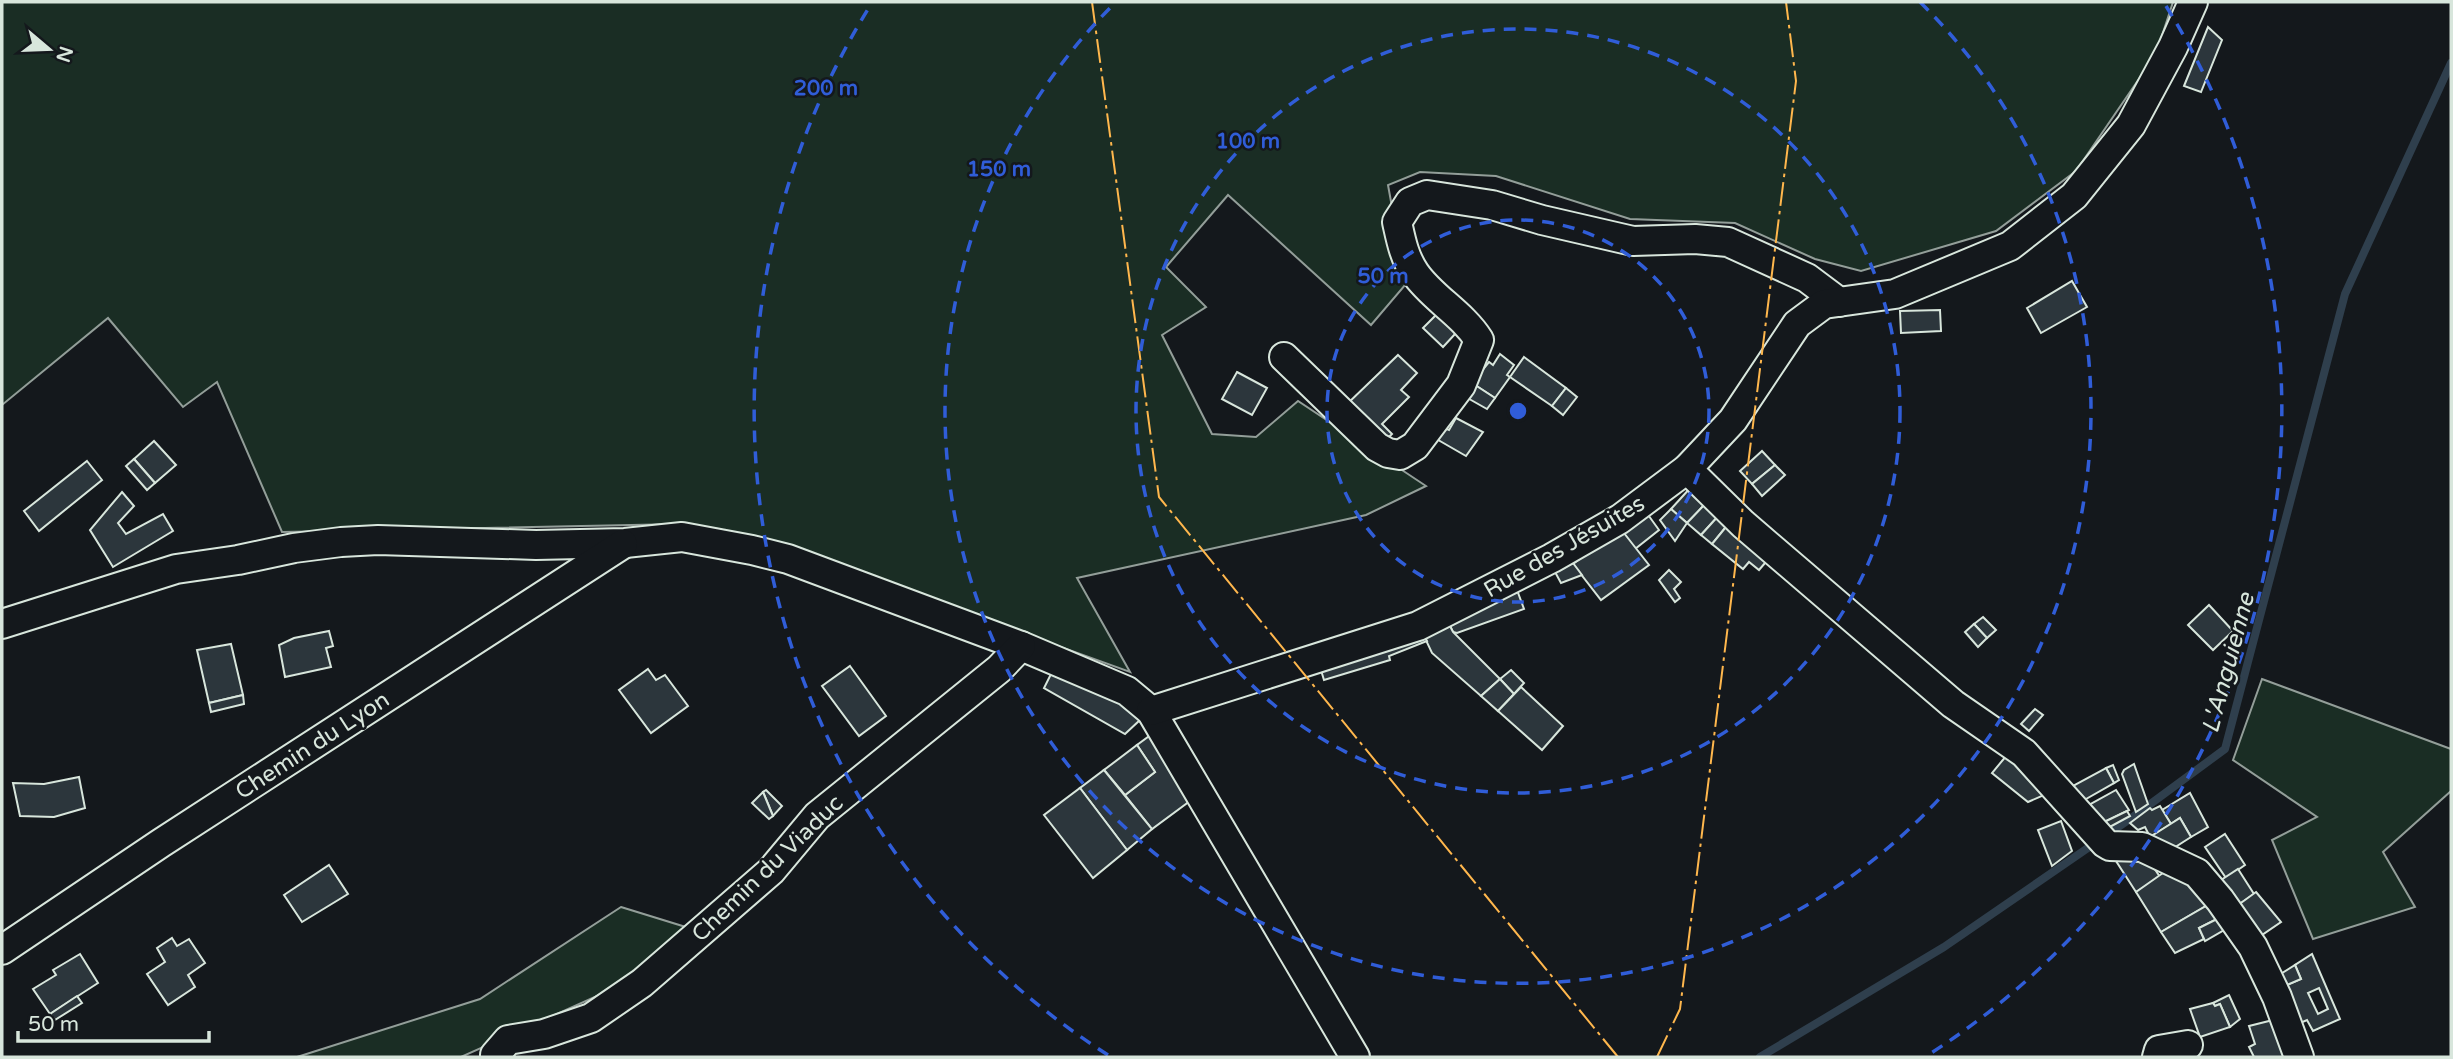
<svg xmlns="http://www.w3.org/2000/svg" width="2453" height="1059" font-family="'Varela Round',sans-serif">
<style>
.green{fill:#1a2d24;stroke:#939e99;stroke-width:2}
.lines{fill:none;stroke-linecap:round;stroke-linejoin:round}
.stream{stroke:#2f3f4d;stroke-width:8}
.building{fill:#2c363c;stroke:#d8e6dc;stroke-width:2;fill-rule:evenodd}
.minor-casing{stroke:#d8e6dc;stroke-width:32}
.minor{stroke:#14181c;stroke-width:28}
.power{stroke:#ffb74d;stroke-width:2;stroke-dasharray:24 5 3.5 5;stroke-linecap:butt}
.ring{fill:none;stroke:#305dd8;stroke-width:3.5;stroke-dasharray:12 9}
.labels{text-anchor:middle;stroke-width:5;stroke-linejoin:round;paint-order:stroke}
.street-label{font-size:23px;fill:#d8e6dc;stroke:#14181c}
.water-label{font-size:24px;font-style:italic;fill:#d8e6dc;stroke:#14181c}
.centre{fill:#305dd8;stroke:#14181c;stroke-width:3.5}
.ring-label{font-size:21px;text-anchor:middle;font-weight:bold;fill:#305dd8;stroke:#14181c;stroke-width:5;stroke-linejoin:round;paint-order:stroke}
</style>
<rect width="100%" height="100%" fill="#14181c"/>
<g class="green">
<path d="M2 2H2173L2156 54 2076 171 1996 231 1861 271 1815 259 1735 223 1630 219 1496 176 1420 172 1388 185 1406 284 1371 325 1228 195 1166 267 1206 307 1162 335 1212 434 1256 437 1298 401 1426 486 1366 515 1077 578 1130 672 770 542 680 524 282 532 217 382 183 407 108 318 2 405Z"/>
<path d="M2262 679 2451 749V791L2383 852 2415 907 2313 939 2272 840 2317 817 2233 760Z"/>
<path d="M621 907 689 928 626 983 461 1057H297L480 999Z"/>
</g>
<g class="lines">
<path class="stream" d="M1760 1057 1944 947 2130 819 2225 749 2345 294 2451 63"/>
</g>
<g class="building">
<path d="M2208 27 2222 40 2201 92 2184 86Z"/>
<path d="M2072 281 2087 307 2041 333 2027 308Z"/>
<path d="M1940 310 1941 331 1901 333 1900 311Z"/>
<path d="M1437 314 1456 333 1443 347 1423 328Z"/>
<path d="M1500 354 1514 365 1507 375 1510 377 1495 398 1472 383 1489 362 1493 365Z"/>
<path d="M1398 355 1417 373 1401 390 1409 397 1382 424 1392 434 1383 443 1345 406Z"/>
<path d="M1524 357 1566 388 1552 406 1510 377Z"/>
<path d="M1237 372 1267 388 1252 415 1222 399Z"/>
<path d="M1472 383 1495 398 1487 409 1464 396Z"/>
<path d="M1566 388 1577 397 1563 415 1552 406Z"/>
<path d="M1456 418 1483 432 1466 456 1433 437 1440 426 1449 430Z"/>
<path d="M154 441 176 465 155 483 134 459Z"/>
<path d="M1762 451 1775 465 1752 484 1740 471Z"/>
<path d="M134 459 155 483 147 490 126 466Z"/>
<path d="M87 461 102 480 39 531 24 511Z"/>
<path d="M1775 465 1785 475 1762 496 1752 484Z"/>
<path d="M1692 486 1708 501 1687 523 1671 509Z"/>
<path d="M122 492 134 506 118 523 126 534 163 514 173 531 113 567 90 530Z"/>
<path d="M1708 501 1721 513 1701 535 1687 523Z"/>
<path d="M1671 509 1687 523 1675 541 1660 520Z"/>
<path d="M1646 512 1659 530 1635 549 1620 528Z"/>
<path d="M1721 513 1730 522 1712 544 1701 535Z"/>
<path d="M1730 522 1771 556 1759 570 1749 562 1743 569 1712 544Z"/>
<path d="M1620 528 1649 565 1601 600 1573 564Z"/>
<path d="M1573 563 1582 575 1561 583 1555 572Z"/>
<path d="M1669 570 1681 582 1674 589 1680 598 1675 602 1659 580Z"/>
<path d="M1517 590 1524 609 1457 633 1453 632 1448 622Z"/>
<path d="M2209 605 2233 631 2213 650 2188 625Z"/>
<path d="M1983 617 1996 630 1987 638 1974 624Z"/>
<path d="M1448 622 1453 632 1500 679 1481 696 1432 653 1423 634Z"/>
<path d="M1974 624 1987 638 1978 647 1965 632Z"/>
<path d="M329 631 333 646 326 648 331 667 285 677 279 645 294 638Z"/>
<path d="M1423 634 1427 641 1389 656 1390 660 1324 680 1320 667Z"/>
<path d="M231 644 243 695 209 703 197 650Z"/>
<path d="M850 666 886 716 859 736 822 686Z"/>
<path d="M1054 668 1096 686 1141 719 1125 734 1044 688Z"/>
<path d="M648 669 656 680 665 675 688 706 651 733 619 690Z"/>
<path d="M1511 670 1524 683 1514 694 1500 679Z"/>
<path d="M1500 679 1514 694 1498 711 1481 696Z"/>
<path d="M1521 687 1563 726 1542 750 1498 711Z"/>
<path d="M243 695 244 704 211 712 209 703Z"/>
<path d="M2035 709 2043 715 2029 731 2021 724Z"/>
<path d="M1152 734 1194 798 1152 829 1125 795 1155 772 1137 745Z"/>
<path d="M1137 745 1155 772 1125 795 1104 770Z"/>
<path d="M2007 755 2051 792 2028 802 1992 773Z"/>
<path d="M2134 764 2148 804 2136 812 2122 774 2124 770Z"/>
<path d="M2113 765 2119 780 2114 783 2106 768Z"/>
<path d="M2106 768 2114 783 2079 803 2069 788Z"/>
<path d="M1104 770 1152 829 1127 850 1080 788Z"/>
<path d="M79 777 85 808 54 817 20 816 13 783 44 784Z"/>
<path d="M1080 788 1127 850 1093 878 1044 815Z"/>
<path d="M766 790 782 806 773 816 763 792Z"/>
<path d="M2116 790 2129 810 2100 824 2089 805Z"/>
<path d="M763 792 773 816 769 819 752 803Z"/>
<path d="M2190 793 2208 827 2191 837 2180 818 2171 824 2162 810Z"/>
<path d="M2160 806 2171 824 2150 837 2145 827 2138 830 2130 823 2150 808 2152 810Z"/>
<path d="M2127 811 2130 816 2106 829 2100 824Z"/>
<path d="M2180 818 2191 837 2169 851 2150 837Z"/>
<path d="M2061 821 2072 851 2052 866 2038 830Z"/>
<path d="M2225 834 2245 865 2226 878 2205 847Z"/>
<path d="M2133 851 2146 856 2160 877 2136 892 2116 861Z"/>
<path d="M329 865 348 894 302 922 284 895Z"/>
<path d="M2170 868 2187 874 2206 906 2161 932 2136 892Z"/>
<path d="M2238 869 2254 894 2234 908 2218 882Z"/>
<path d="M2256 892 2281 922 2256 939 2234 908Z"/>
<path d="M2206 906 2221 917 2199 928 2204 939 2175 953 2161 932Z"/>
<path d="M2221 917 2231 926 2205 941 2199 928Z"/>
<path d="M172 938 177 946 189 939 205 963 188 975 195 987 168 1005 147 974 165 962 157 948Z"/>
<path d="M80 954 98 983 50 1014 33 989 56 975 53 970Z"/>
<path d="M2312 954 2340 1019 2313 1031 2307 1020 2298 1024 2282 987 2301 979 2295 965ZM2319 988 2328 1009 2318 1014 2308 993Z"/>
<path d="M2295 965 2301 979 2282 987 2279 975Z"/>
<path d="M2229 995 2240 1019 2230 1027 2220 1004 2215 1006 2213 1003Z"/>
<path d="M77 996 82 1003 55 1020 50 1014Z"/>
<path d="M2213 1003 2215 1006 2220 1004 2230 1027 2200 1037 2190 1009Z"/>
<path d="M2281 1018 2294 1057H2254L2249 1047 2255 1044 2249 1026Z"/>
</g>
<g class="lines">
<defs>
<g id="minor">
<path d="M1284 357 1377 447 1388 453 1400 455 1415 446 1461 385 1479 340C1462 313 1432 298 1415 273 1404 257 1401 240 1397 222L1410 202 1427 195 1492 205 1542 220 1633 241 1695 239 1728 242 1807 278 1839 302"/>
<path d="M1687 469 1743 524 1953 704 2024 753 2105 843 2110 846 2142 847 2197 873 2220 900 2253 947 2277 997 2299 1057"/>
<path d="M2 624 176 569 238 560 294 548 341 542 378 540 536 545 625 543 682 537 752 550 788 559 1021 646 1127 691 1151 711 1355 1057"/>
<path d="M1151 711 1418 626 1552 558 1620 519 1687 469 1733 420 1797 324 1824 304 1895 294 2010 246 2074 196 2131 125 2173 47 2193 2"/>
<path d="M2 950 161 843 623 544"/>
<path d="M495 1055 508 1040 544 1034 591 1018 642 983 771 871 817 816 999 669 1021 646"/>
<path d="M2157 1057 2159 1050 2188 1045"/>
</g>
</defs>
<use href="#minor" class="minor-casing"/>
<use href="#minor" class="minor"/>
<g class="power">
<path d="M1092 2 1159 497 1618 1057"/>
<path d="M1657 1057 1680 1009 1796 81 1786 2"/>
</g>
</g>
<g class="ring">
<circle cx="1518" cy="411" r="191"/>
<circle cx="1518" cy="411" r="382"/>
<path d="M1920 2A573 573 0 1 1 1116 2"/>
<path d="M1108 1055A764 764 0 0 1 870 6M2166 6A764 764 0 0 1 1928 1055"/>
</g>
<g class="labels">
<g class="street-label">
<text transform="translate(1564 546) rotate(-30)" y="8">Rue des Jésuites</text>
<text transform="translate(312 745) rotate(-33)" y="8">Chemin du Lyon</text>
<text transform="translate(767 868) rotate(-44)" y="8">Chemin du Viaduc</text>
</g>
<g class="water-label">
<text transform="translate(2228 663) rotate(-75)" y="8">L'Anguienne</text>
</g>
</g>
<circle cx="1518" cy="411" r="10" class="centre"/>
<g class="ring-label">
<text x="826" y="95">200 m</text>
<text x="1248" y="148">100 m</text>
<text x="999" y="176">150 m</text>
<text x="1383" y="283">50 m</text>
</g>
<rect width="2453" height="1059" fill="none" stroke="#d8e6dc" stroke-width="7"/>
<g transform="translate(49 49) rotate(109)" stroke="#14181c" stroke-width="5" paint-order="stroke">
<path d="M0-5L12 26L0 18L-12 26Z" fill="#d8e6dc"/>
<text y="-10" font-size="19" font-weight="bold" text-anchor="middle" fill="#d8e6dc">N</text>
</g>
<path d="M18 1031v10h191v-10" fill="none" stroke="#d8e6dc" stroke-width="3.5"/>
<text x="28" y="1031" font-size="21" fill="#d8e6dc" stroke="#14181c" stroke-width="5" paint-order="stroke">50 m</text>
</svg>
